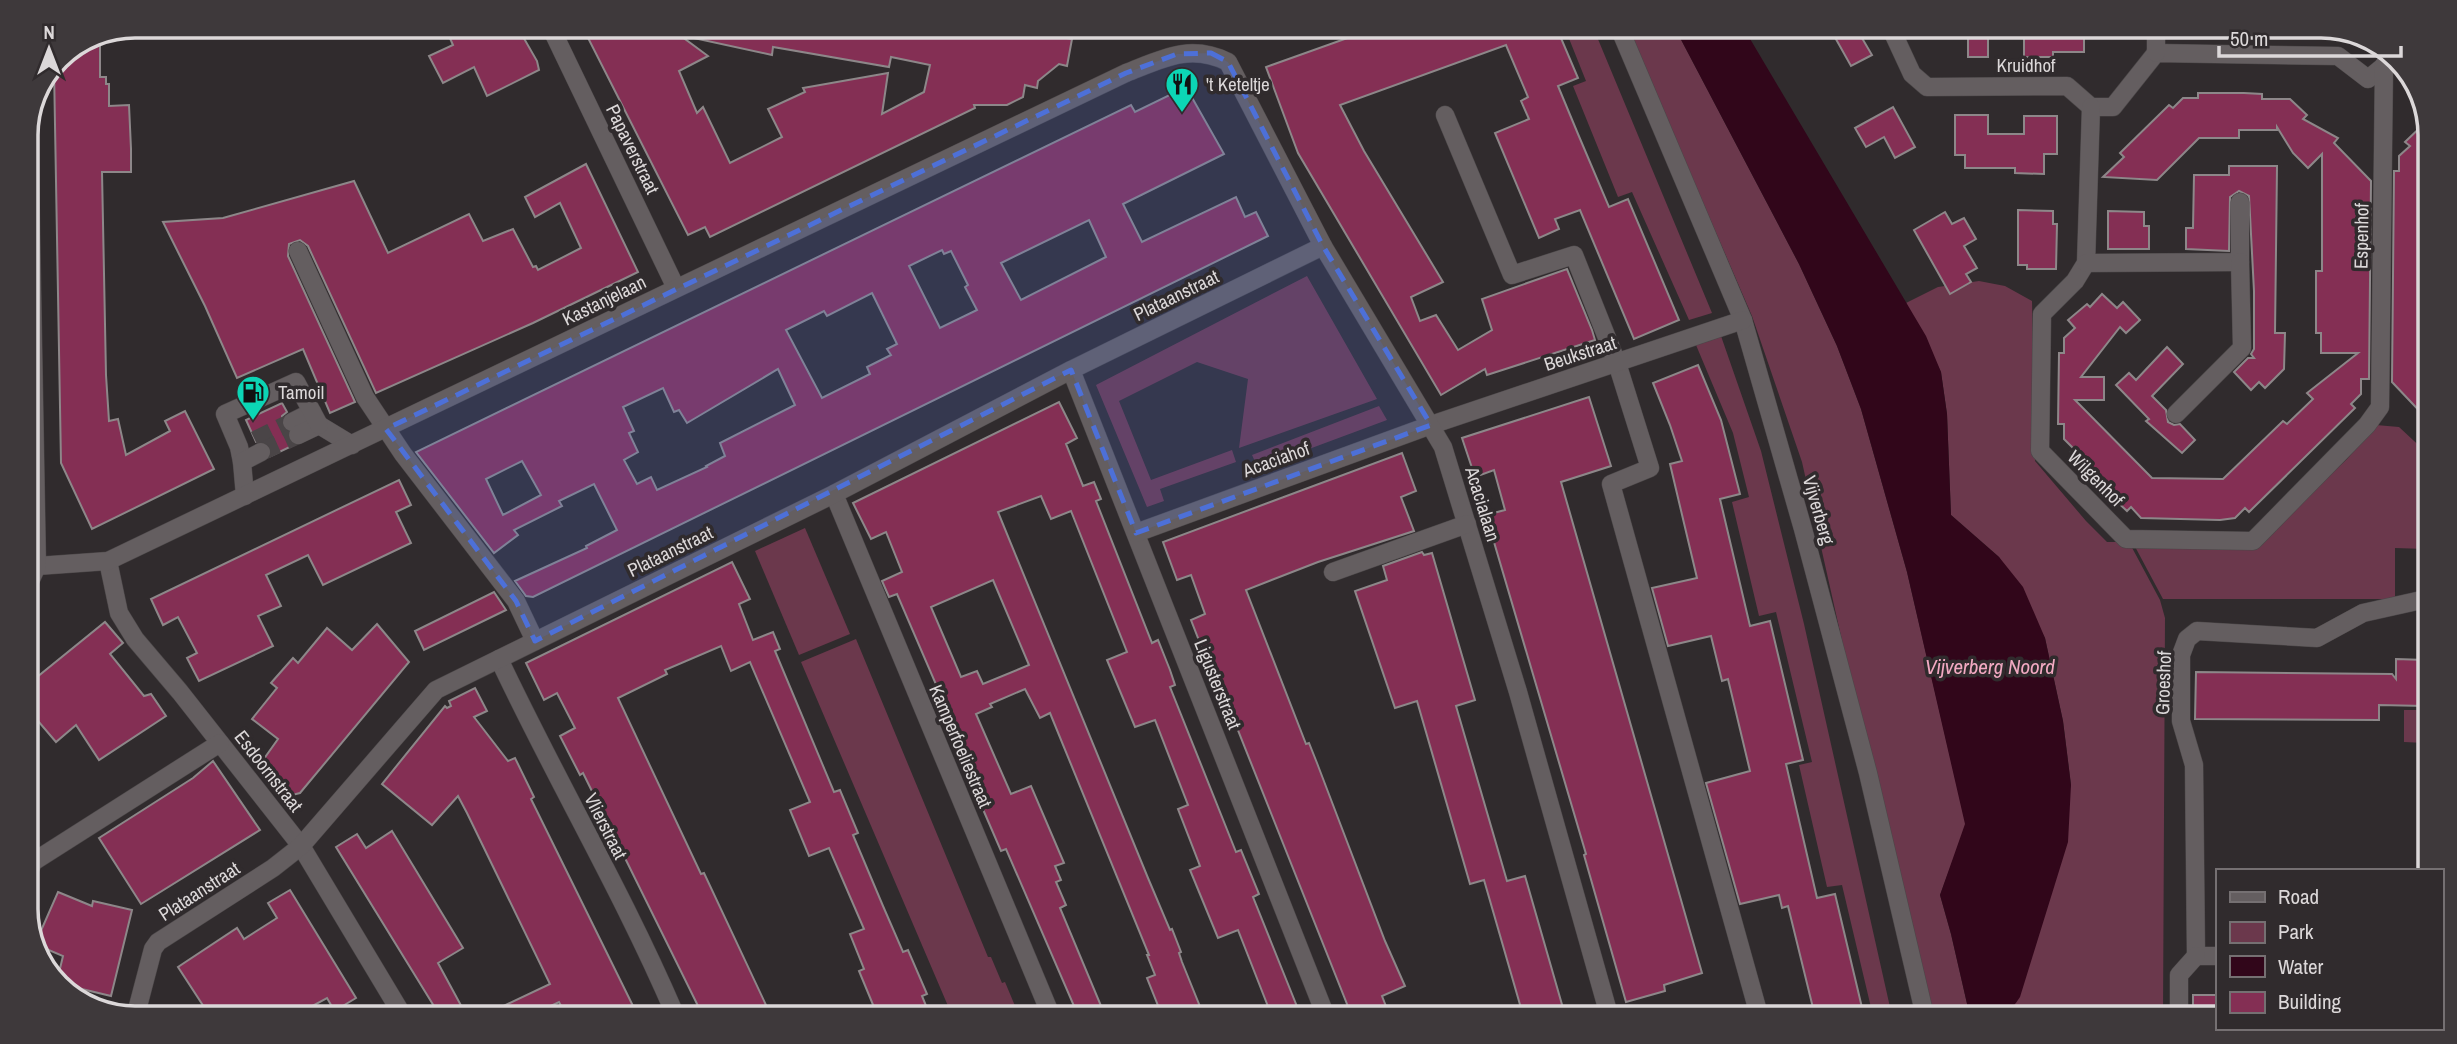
<svg xmlns="http://www.w3.org/2000/svg" width="2457" height="1044" font-family="'Archivo Narrow',sans-serif">
<style>
.green{fill:#6b384c}
.water{fill:#31061a}
.building{fill:#842f54;stroke:#8d8789;stroke-width:2;fill-rule:evenodd}
.lines{fill:none;stroke-linecap:round;stroke-linejoin:round}
.minor-tunnel{stroke:#4a4547;stroke-width:18;stroke-dasharray:18 9;stroke-linecap:butt}
.minor-casing{stroke:#4b4748;stroke-width:19}
.minor{stroke:#645e60;stroke-width:18}
.marked{fill:#4d70d8;fill-opacity:0.2;stroke:#4d70d8;stroke-width:5;stroke-dasharray:14 9;stroke-linejoin:round}
.labels{text-anchor:middle;stroke-width:7;stroke-linejoin:round;paint-order:stroke}
.street-label{font-size:19px;fill:#dcd8d9;stroke:#302b2d}
.poi-label{font-size:19px;fill:#dcd8d9;stroke:#302b2d;text-anchor:start}
.water-label{font-size:21px;font-style:italic;fill:#f2a9c2;stroke:#302b2d}
.rim{fill:none;stroke:#dcd8d9;stroke-width:3.5}
</style>
<rect width="100%" height="100%" fill="#302b2d"/>
<g class="green">
<path d="M1566 31 1595 32 1712 313 1689 320 1632 192 1618 197 1573 86 1586 81Z"/>
<path d="M1629 32H1677L1799 264 1837 346 1861 409 1907 572 1966 825 1940 895 1951 934 1968 1008 1976 1016H1926L1802 462 1752 316Z"/>
<path d="M1307 276 1377 399 1239 448 1248 379 1197 362 1119 401 1151 480 1232 450 1236 462 1160 489 1164 501 1147 507 1096 385Z"/>
<path d="M1979 281 2005 286 2032 301 2035 461 2086 521 2107 542H2129L2160 600 2165 618 2163 1017H1994L2012 1009 2071 785 2063 721 2045 638 1999 557 1951 515 1947 414 1941 372 1906 303 1938 287Z"/>
<path d="M1721 336 1761 451 1804 624 1892 1016H1873L1842 885 1827 887 1799 765 1812 762 1776 612 1759 616 1732 502 1749 497 1733 433 1696 345Z"/>
<path d="M1379 406 1387 420 1258 468 1252 455Z"/>
<path d="M2376 425 2399 427 2427 453 2426 549 2395 548V599H2163L2132 541 2255 546 2347 459Z"/>
<path d="M805 528 850 634 799 655 755 551Z"/>
<path d="M856 639 988 957H991L1002 983 1005 982 1018 1013H951L801 662Z"/>
<path d="M2404 710H2425V743L2404 742Z"/>
</g>
<path class="water" d="M1677 32H1746L1926 336 1941 372 1947 414 1951 515 1999 557 2023 587 2045 638 2063 721 2071 785 2068 842 2020 997C2008 1016 1998 1017 1976 1016L1968 1008 1951 934 1940 895 1965 824 1907 572 1861 409 1837 346 1799 264Z"/>
<g class="building">
<path d="M445 27 518 28 537 61 539 70 487 96 474 67 443 83 429 56 453 45Z"/>
<path d="M583 28H683L681 36 708 56 679 71 697 113 703 107 730 163 782 137 768 109 805 92 803 88 888 73 882 114 924 92 930 65 891 57 889 67 773 47 772 55 689 37 690 28 1026 30 1072 39 1067 66 1059 64 1038 81 1037 88 1025 85 1023 97 1007 105H974L975 108 710 237 705 227 688 235Z"/>
<path d="M1367 31H1558L1578 78 1558 86 1578 134 1609 207 1628 199 1679 320 1634 339 1580 210 1555 219 1559 229 1539 238 1495 133 1529 119 1521 101 1528 97 1506 45 1340 105 1364 151 1443 282 1411 297 1420 321 1436 315 1458 350 1492 330 1482 299 1567 269 1592 330 1595 340 1487 375 1485 369 1441 395 1298 153 1266 67Z"/>
<path d="M1832 32 1859 33 1872 55 1851 66Z"/>
<rect x="1968" y="33" width="20" height="24"/>
<path d="M2024 33H2084V52H2053V57H2024Z"/>
<path d="M100 41V77H106V84H109V106L129 105 131 149V172H102L106 375 109 421 118 419 126 455 170 431 165 421 185 411 214 469 92 529 61 463 54 68 58 58Z"/>
<path d="M1186 87 1224 154 1123 204 1142 242 1236 197 1245 217 1256 212 1268 236 533 597 526 596 515 581 587 548 586 546 617 530 594 484 559 501 562 506 514 530 518 535 494 553 416 452 1131 105 1135 112ZM1089 220 1106 257 1021 300 1001 263ZM942 250 944 254 951 251 968 285 965 287 977 310 940 328 909 266ZM872 293 897 344 887 349 891 355 867 367 870 374 822 398 786 330 824 311 827 316ZM778 369 795 405 720 443 725 456 706 466 707 467 657 490 651 477 637 484 624 460 638 452 629 433 634 431 623 407 663 388 674 412 679 410 687 423ZM522 461 541 495 503 515 486 479Z"/>
<path d="M2198 93H2244L2262 94V99H2290L2307 115 2303 119 2338 138 2334 143 2371 181 2369 379H2361V394L2351 404 2355 408 2249 512 2245 508 2235 518 2220 520 2141 518 2131 507 2127 511 2114 499 2111 502 2080 467 2083 464 2071 452 2074 449 2064 439V424H2058L2059 353H2064V338L2075 328 2068 320 2087 304 2090 307 2102 294 2117 308 2123 302 2140 320 2126 333 2120 327 2081 377H2104V400H2075L2152 478 2223 479 2283 421 2287 424 2313 399 2307 393 2358 353H2321V333H2316V271H2322V154L2308 168 2293 153 2277 127V130H2239V138H2199L2157 180 2103 177 2124 157 2120 153 2169 105 2173 108 2183 98H2198Z"/>
<path d="M1893 107 1915 147 1895 158 1884 137 1866 147 1855 128Z"/>
<path d="M1955 115H1988V134H2024V116H2057V154H2044V174L2015 173V168H1965V155H1955Z"/>
<path d="M2428 120 2431 128 2428 420 2392 382 2394 171H2399V156L2410 146 2405 142Z"/>
<path d="M586 164 638 272 533 323 376 393 308 246 300 240 289 244 288 256 355 402 330 413 303 349 237 378 205 306 163 222 223 218 354 181 388 253 469 214 483 241 513 229 533 267 536 266 538 270 581 248 560 203 535 217 525 197Z"/>
<path d="M2229 166H2277L2275 333H2285L2284 369 2265 388 2259 382 2251 390 2234 372 2248 358H2254L2251 354 2254 349V291L2249 196 2239 191 2230 197 2229 251 2186 249V228H2193L2194 175H2229Z"/>
<path d="M2018 210 2053 211V224H2057L2056 269H2027V265H2018Z"/>
<path d="M2108 211 2144 212V226H2149V249H2108Z"/>
<path d="M1945 212 1952 224 1964 218 1976 239 1964 246 1977 268 1966 274 1971 282 1950 294 1914 230Z"/>
<path d="M2167 347 2183 364 2152 396 2166 410 2168 422 2174 425 2180 424 2195 440 2182 453 2146 421 2149 419 2116 385 2129 373 2136 380Z"/>
<path d="M1698 365 1721 420 1740 494 1720 499 1750 626 1770 621 1803 760 1786 764 1817 898 1835 894 1864 1016H1815L1788 906 1782 908 1779 895 1740 904 1706 783 1750 771 1728 679 1722 681 1711 636 1668 646 1652 588 1697 578 1670 464 1682 461 1670 425 1653 383Z"/>
<path d="M1589 397 1611 466 1561 482 1702 973 1664 985 1665 991 1626 1002 1584 855 1586 854 1486 515 1505 510 1494 470 1475 477 1462 438Z"/>
<path d="M1059 402 1077 438 1066 444 1083 486 1094 482 1101 499 1096 501 1152 643 1158 640 1170 670 1175 685 1170 687 1236 852 1241 850 1259 894 1253 897 1300 1014H1271L1238 930 1218 938 1190 870 1200 866 1178 809 1188 805 1155 720 1135 727 1107 660 1127 652 1071 511 1051 519 1041 496 998 512 1148 878 1170 930 1172 929 1181 952 1179 953 1182 962 1203 1014 1161 1013 1147 978 1155 975 1147 955H1149L1050 713 1040 718 1025 689 990 704 992 707 976 714 1011 794 1031 786 1064 863 1055 866 1061 880 1056 882 1066 905 1060 908 1104 1013H1077L1006 849 1001 851 982 807 988 805 897 594 889 597 882 581 902 572 886 532 871 539 853 503ZM993 580 1029 665 983 684 977 671 961 677 931 607Z"/>
<path d="M282 403 287 412 282 416V426L287 432 288 440 294 445 271 456V446L262 441 256 442 246 420Z"/>
<path d="M1402 453 1416 491 1401 497 1414 531 1318 562 1246 590 1306 744 1309 743 1317 763 1385 941 1405 986 1382 996 1389 1014H1351L1210 660 1207 661 1191 620 1205 614 1191 575 1177 580 1163 542Z"/>
<path d="M399 480 411 505 396 512 411 543 323 585 308 555 266 575 281 606 258 616 273 646 199 681 187 658 197 653 178 617 163 625 151 599Z"/>
<path d="M1422 552 1424 555 1432 553 1475 700 1456 706 1507 881 1525 876 1565 1015H1523L1484 880 1470 884 1417 701 1395 708 1355 591 1387 580 1383 566Z"/>
<path d="M732 562 750 599 739 604 753 640 773 632 780 649 775 651 834 792 840 790 858 833 853 835 883 906 903 952 908 950 927 994 922 996 929 1013 876 1012 859 971 864 969 850 934 864 929 829 848 809 856 790 810 810 802 750 662 731 671 721 646 665 670 667 674 618 698 701 874 704 873 766 1005 753 1012H701L583 773 580 775 560 736 575 728 557 693 544 700 526 663Z"/>
<path d="M494 592 506 610 424 650 415 631Z"/>
<path d="M105 622 123 643 110 654 144 696 151 694 166 716 99 760 76 725 56 742 26 707V686Z"/>
<path d="M377 624 409 662 300 793 288 796 261 763 278 739 252 719 277 688 271 683 293 658 298 663 327 628 352 650Z"/>
<path d="M2396 659 2425 660V706L2379 705V720L2195 719 2196 672 2392 674 2396 679Z"/>
<path d="M475 688 487 711 474 717 508 761 515 758 534 797 531 799 636 1012 564 1011 559 1002 540 1011H493L550 984 467 813 458 796 432 825 382 784 445 706 447 708 451 706 449 701Z"/>
<path d="M213 761 260 830 141 904 99 838 193 778Z"/>
<path d="M392 831 463 948 438 963 464 1011H437L336 847 357 834 366 848Z"/>
<path d="M290 890 356 998 336 1010H334L327 998 305 1010H206L178 967 237 928 244 939 277 918 268 903Z"/>
<path d="M58 892 92 906 93 901 132 910 111 996 61 984 57 981 63 956 37 945 36 942Z"/>
<rect x="2193" y="995" width="24" height="22"/>
</g>
<g class="lines">
<g class="minor-tunnel">
<path d="M255 440 292 422"/>
<path d="M261 452 298 435"/>
</g>
<defs>
<g id="minor">
<path d="M551 28 676 288"/>
<path d="M1621 32 1743 320 1803 529 1868 773 1925 1016"/>
<path d="M1893 33 1912 74 1927 87 2067 86 2091 107H2113L2156 53 2338 56 2368 79 2390 61"/>
<path d="M2156 53V34"/>
<path d="M2091 107 2086 263 2075 281 2042 314 2040 451 2126 539 2253 541 2367 425 2380 407 2384 65"/>
<path d="M1445 115 1512 275 1574 255 1617 363 1650 468 1611 484 1759 1015 1757 1016"/>
<path d="M298 251 365 397 403 454 516 601 535 641"/>
<path d="M2086 263 2240 262V202"/>
<path d="M1071 370 1325 1014"/>
<path d="M2176 414 2242 348 2240 262"/>
<path d="M292 422 312 412"/>
<path d="M298 435 319 425 352 445"/>
<path d="M242 462 239 447 225 414 296 382 319 425"/>
<path d="M834 494 1050 1013"/>
<path d="M245 496 242 462 261 452"/>
<path d="M1136 533 1431 425 1743 320"/>
<path d="M108 561 119 613 135 639 180 692 301 846 400 1011"/>
<path d="M37 566 108 561 1126 73C1162 59 1190 43 1228 62L1323 246 1443 447 1518 692 1609 1015"/>
<path d="M1333 572 1467 524"/>
<path d="M26 590 37 566 29 122"/>
<path d="M499 659C555 778 622 891 674 1012"/>
<path d="M27 877 33 862 220 743"/>
<path d="M2217 956H2196L2194 765 2181 721V655L2187 639 2197 631 2317 638 2363 613 2426 599"/>
<path d="M137 1010 153 949 158 942 273 868 301 846 436 690 834 494 1071 370 1323 246"/>
<path d="M2179 1017V975L2196 956"/>
</g>
</defs>
<use href="#minor" class="minor-casing"/>
<use href="#minor" class="minor"/>
</g>
<path class="marked" d="M1211 53 1228 62 1323 246 1431 425 1136 533 1071 370 535 641 516 601 386 429 1126 73 1177 54Z"/>
<defs>
<symbol id="restaurant-pin" viewBox="-11 -11 22 30"><path d="M0 17L-7.5 6A9.5 9.5 0 1 1 7.5 6Z" fill="#0cd5b5" stroke="#302b2d"/><path d="M-5-6h1v4h1v-4h1v4h1v-4h1v5L-1.5 .5V6h-2V.5L-5-1ZM5-6V6H3V1.5H1.5Q1.5-4 5-6Z" fill="#111"/></symbol>
<symbol id="fuel-pin" viewBox="-11 -11 22 30"><path d="M0 17L-7.5 6A9.5 9.5 0 1 1 7.5 6Z" fill="#0cd5b5" stroke="#302b2d"/><path d="M-5.5-6h7V0h2V4h1.3V-2.5L3-4.5l.8-.8L6-3V5H2.5V1h-1V6h-7ZM-4.2-4.7v3.2H.2V-4.7Z" fill="#111"/></symbol>
</defs>
<g fill-rule="evenodd">
<use href="#restaurant-pin" x="1163" y="65" width="38" height="52"/>
<use href="#fuel-pin" x="234" y="373" width="38" height="52"/>
</g>
<g class="labels">
<g class="street-label">
<text x="2026" y="72">Kruidhof</text>
<text transform="translate(633 149) rotate(64)" y="7">Papaverstraat</text>
<text transform="translate(2361 236) rotate(-89)" y="7">Espenhof</text>
<text transform="translate(1176 295) rotate(-26)" y="7">Plataanstraat</text>
<text transform="translate(604 300) rotate(-26)" y="7">Kastanjelaan</text>
<text transform="translate(1580 353) rotate(-18)" y="7">Beukstraat</text>
<text transform="translate(1276 459) rotate(-20)" y="7">Acaciahof</text>
<text transform="translate(2096 478) rotate(45)" y="7">Wilgenhof</text>
<text transform="translate(1483 504) rotate(73)" y="7">Acacialaan</text>
<text transform="translate(1819 510) rotate(74)" y="7">Vijverberg</text>
<text transform="translate(670 551) rotate(-26)" y="7">Plataanstraat</text>
<text transform="translate(2163 683) rotate(-88)" y="7">Groeshof</text>
<text transform="translate(1218 684) rotate(68)" y="7">Ligusterstraat</text>
<text transform="translate(961 746) rotate(67)" y="7">Kamperfoeliestraat</text>
<text transform="translate(269 771) rotate(52)" y="7">Esdoornstraat</text>
<text transform="translate(606 826) rotate(63)" y="7">Vlierstraat</text>
<text transform="translate(199 891) rotate(-33)" y="7">Plataanstraat</text>
</g>
<g class="poi-label">
<text x="1206" y="91">'t Keteltje</text>
<text x="278" y="399">Tamoil</text>
</g>
<g class="water-label">
<text x="1990" y="674">Vijverberg Noord</text>
</g>
</g>
<path d="M0 0H2457V1044H0ZM135 38H2321A97 97 0 0 1 2418 135V909A97 97 0 0 1 2321 1006H135A97 97 0 0 1 38 909V135A97 97 0 0 1 135 38Z" fill="#3e393b" fill-rule="evenodd"/>
<path class="rim" d="M135 38H2321A97 97 0 0 1 2418 135V909A97 97 0 0 1 2321 1006H135A97 97 0 0 1 38 909V135A97 97 0 0 1 135 38Z"/>
<rect x="2216" y="869" width="228" height="161" fill="#302b2d" stroke="#757072" stroke-width="2"/>
<rect x="2230" y="892" width="35" height="10" fill="#645e60" stroke="#757072" stroke-width="2"/>
<text x="2278" y="904" font-size="21" fill="#dcd8d9">Road</text>
<rect x="2230" y="922" width="35" height="21" fill="#6b384c" stroke="#757072" stroke-width="2"/>
<text x="2278" y="939" font-size="21" fill="#dcd8d9">Park</text>
<rect x="2230" y="956" width="35" height="21" fill="#31061a" stroke="#757072" stroke-width="2"/>
<text x="2278" y="974" font-size="21" fill="#dcd8d9">Water</text>
<rect x="2230" y="992" width="35" height="21" fill="#842f54" stroke="#757072" stroke-width="2"/>
<text x="2278" y="1009" font-size="21" fill="#dcd8d9">Building</text>
<g transform="translate(49 49)" stroke="#302b2d" stroke-width="5" paint-order="stroke">
<path d="M0-5L12 26L0 18L-12 26Z" fill="#dcd8d9"/>
<text y="-10" font-size="19" font-weight="bold" text-anchor="middle" fill="#dcd8d9">N</text>
</g>
<path d="M2219 46v10h182v-10" fill="none" stroke="#dcd8d9" stroke-width="3.5"/>
<text x="2230" y="46" font-size="21" fill="#dcd8d9" stroke="#302b2d" stroke-width="5" paint-order="stroke">50 m</text>
</svg>
